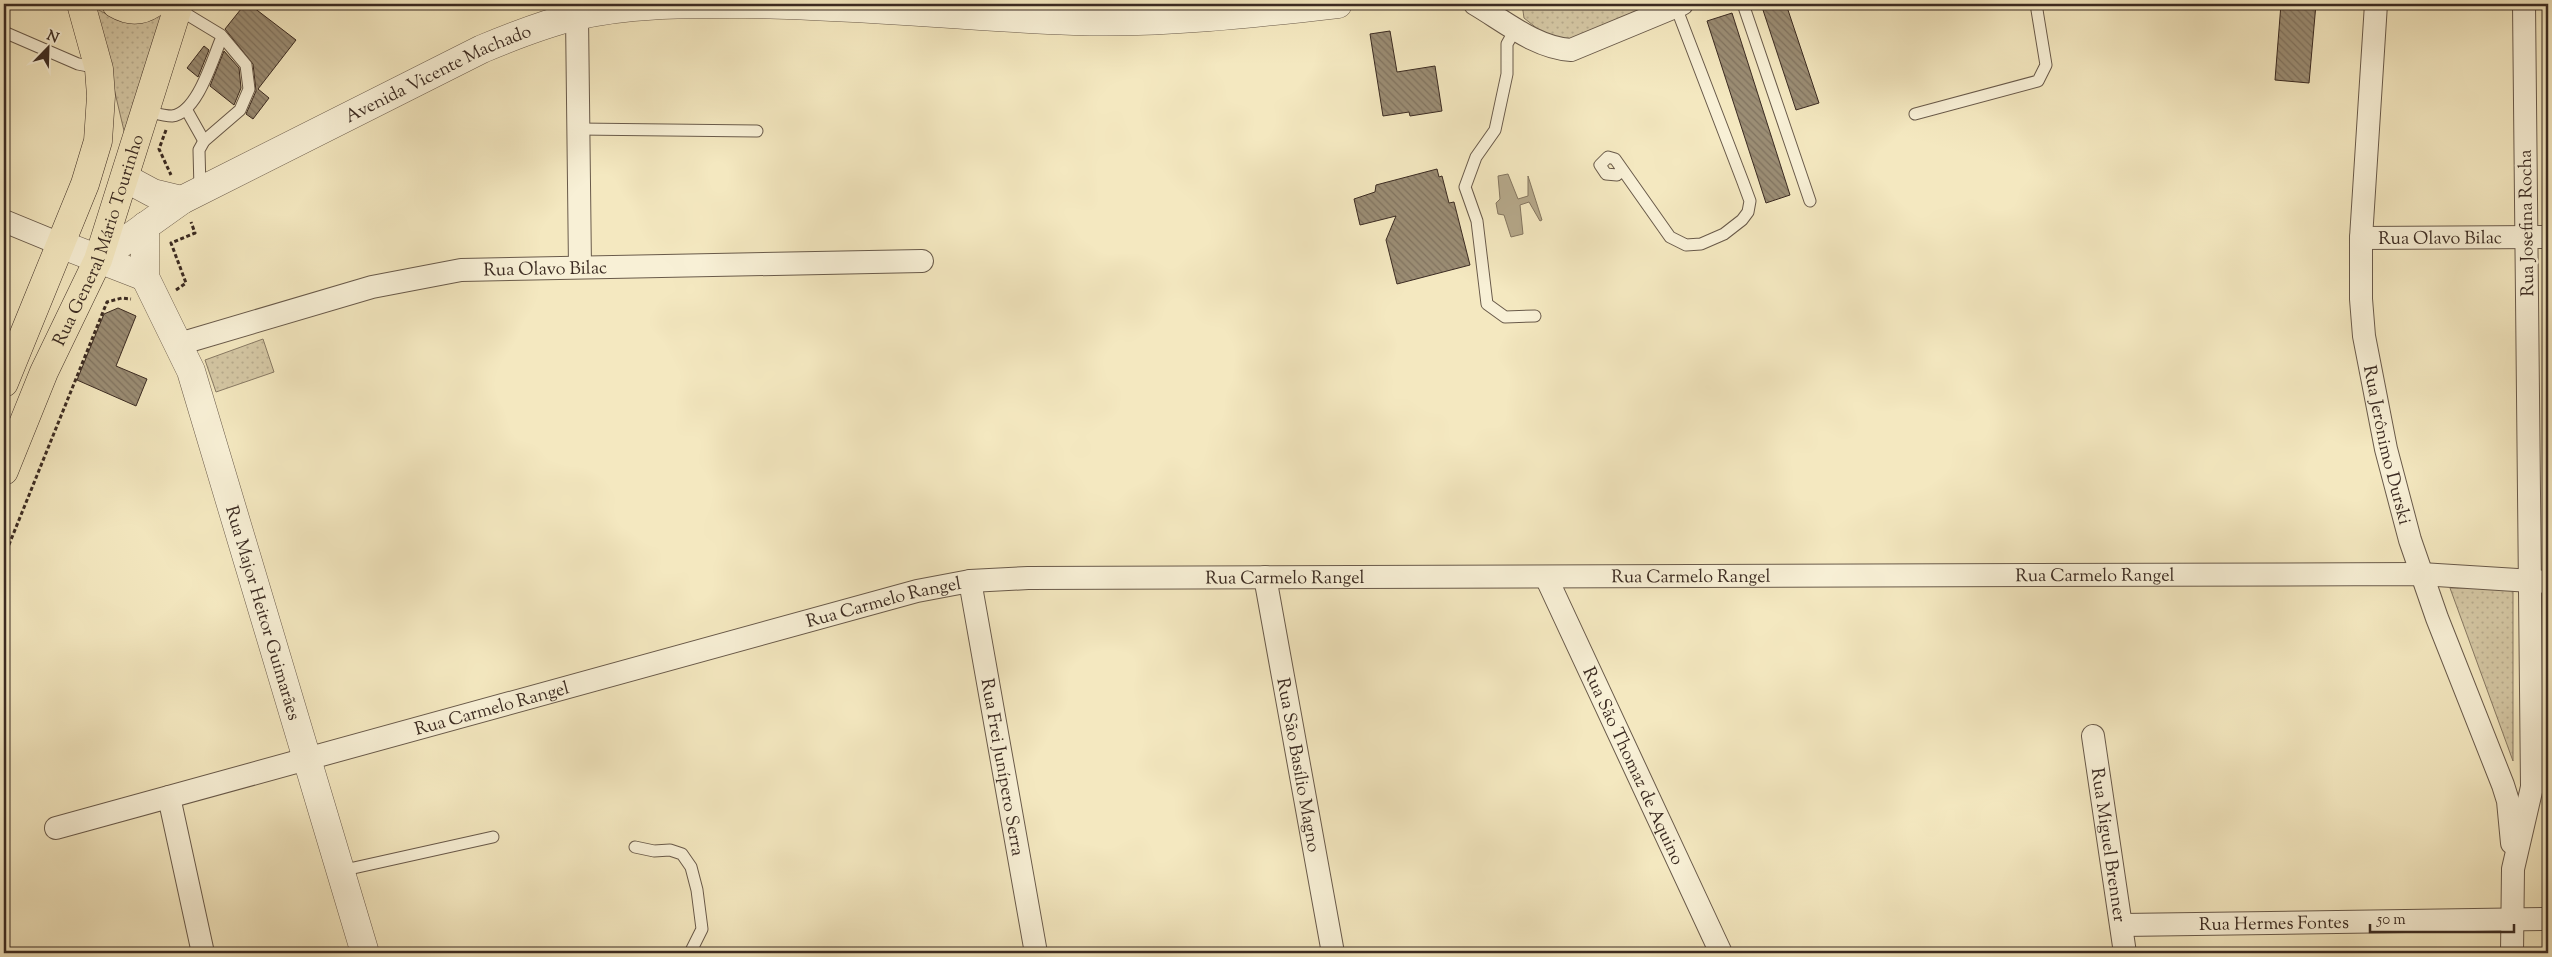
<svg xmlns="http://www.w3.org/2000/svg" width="2552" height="957" font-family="'Sorts Mill Goudy',serif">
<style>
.park{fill:url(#park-dots);stroke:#887a64}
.water{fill:#b5a88a;stroke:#847660}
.building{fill:url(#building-back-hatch);stroke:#3b2b22}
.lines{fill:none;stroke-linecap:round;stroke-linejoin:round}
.service-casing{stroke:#695a4a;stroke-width:13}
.minor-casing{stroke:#695a4a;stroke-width:24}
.tertiary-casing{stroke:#695a4a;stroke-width:29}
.primary-casing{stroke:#3b2b22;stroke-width:29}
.path{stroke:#3b2b22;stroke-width:3;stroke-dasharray:4 2.5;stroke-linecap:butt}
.service{stroke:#f8f0d6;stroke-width:11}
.minor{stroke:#f8f0d6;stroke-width:22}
.tertiary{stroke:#f8f0d6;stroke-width:28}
.primary{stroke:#f4e8c0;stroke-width:28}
.labels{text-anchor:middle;stroke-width:5;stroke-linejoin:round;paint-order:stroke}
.street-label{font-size:18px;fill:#3b2b22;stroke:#f8f0d6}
</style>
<defs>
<pattern id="park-dots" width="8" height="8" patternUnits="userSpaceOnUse" patternTransform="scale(1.25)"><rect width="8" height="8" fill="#d5c8a5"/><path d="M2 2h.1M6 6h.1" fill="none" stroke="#b8ac8e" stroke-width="1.8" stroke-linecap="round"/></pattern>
<pattern id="building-back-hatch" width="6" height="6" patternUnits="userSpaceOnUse" patternTransform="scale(1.25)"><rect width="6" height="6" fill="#9b8d74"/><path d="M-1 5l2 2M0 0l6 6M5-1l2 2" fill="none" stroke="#80735f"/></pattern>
</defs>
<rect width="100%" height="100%" fill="#f4e8c0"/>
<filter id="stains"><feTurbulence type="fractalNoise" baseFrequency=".004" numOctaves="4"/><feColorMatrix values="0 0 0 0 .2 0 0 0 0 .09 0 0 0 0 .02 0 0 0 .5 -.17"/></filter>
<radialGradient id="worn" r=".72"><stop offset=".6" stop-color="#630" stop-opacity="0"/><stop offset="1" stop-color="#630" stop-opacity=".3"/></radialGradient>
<g class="park">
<path d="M1522 4H1665L1583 41 1549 38 1524 18Z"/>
<path d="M95 8C130 27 134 27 170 11L125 135Z"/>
<path d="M263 339 274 372 216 392 205 360Z"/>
<path d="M2450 588H2513V761Z"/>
</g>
<path class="water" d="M1508 174 1518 199 1528 196V176L1542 220 1540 221 1529 202 1520 205 1523 234 1511 237 1504 215 1498 214 1496 203 1500 199 1498 176Z"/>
<g class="building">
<path d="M245 4H249L296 40 258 89 269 98 253 119 246 114 256 91 253 64 225 29Z"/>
<path d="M1761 4H1786L1819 103 1796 110Z"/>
<path d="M2281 4H2316L2309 83 2275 80Z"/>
<path d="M1732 13 1790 195 1766 203 1707 21Z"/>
<path d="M1390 31 1397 72 1435 66 1442 111 1410 116 1409 112 1383 116 1370 34Z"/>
<path d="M204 46 209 50 198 77 187 68Z"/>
<path d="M224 51 239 68 241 88 234 105 210 86Z"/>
<path d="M1437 169 1439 177 1442 176 1449 203 1454 202 1470 265 1397 284 1386 240 1396 216 1360 225 1354 199 1375 192 1376 185Z"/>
<path d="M118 308 136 316 116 366 147 379 136 406 77 380 104 314Z"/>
</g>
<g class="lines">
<defs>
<g id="service">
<path d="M1743 4 1810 201"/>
<path d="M178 9 221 35 246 65 249 89 240 110 204 141 199 150 200 189"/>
<path d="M1516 28 1507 44V74L1495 130 1476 157 1465 187 1477 221 1487 304 1505 317 1535 316"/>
<path d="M4 32 78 64 98 68"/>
<path d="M186 109 204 141"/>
<path d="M145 111C154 113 164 116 172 116 198 113 213 57 222 37"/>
<path d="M1915 114 2038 81 2046 65 2036 4"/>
<path d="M578 129 757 131"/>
<path d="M1622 169 1617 175 1606 174 1600 165 1608 157 1615 159 1670 237 1686 245 1701 244 1724 234 1742 220 1748 212 1750 201 1743 182 1676 7"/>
<path d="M635 847 654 851 670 850 682 854 691 867 697 890 702 929 690 953"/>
<path d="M340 871 493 837"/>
</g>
<g id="minor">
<path d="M1475 4C1504 21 1536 48 1571 50L1682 4"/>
<path id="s1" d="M2376 4 2361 238V299L2364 336 2386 449 2410 540 2437 618 2503 785 2508 801 2512 843"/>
<path d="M577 16 580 267"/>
<path d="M4 221 60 244"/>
<path id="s2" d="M2361 238 2548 237"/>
<path id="s3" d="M179 344 372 287 461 270 922 261"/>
<path id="s4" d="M1265 577 1333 953"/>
<path id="s5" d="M1546 577 1721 953"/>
<path id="s6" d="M970 581 1036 953"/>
<path id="s7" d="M2093 736 2125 953"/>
<path d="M169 797 203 953"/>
<path id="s8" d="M56 828 917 591 970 581 1028 578 2421 574 2548 582"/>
<path id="s9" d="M2122 925 2548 919"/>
<path d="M2512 953 2513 869 2532 787 2524 4"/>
</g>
<g id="tertiary">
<path d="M125 178 153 193 182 200"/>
<path id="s10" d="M145 226V277L191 371 365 953"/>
<path d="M60 244 145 277"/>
<path id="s11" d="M98 260 182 200 482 49C513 36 544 24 576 16 631 3 689 4 745 4 855 5 964 17 1074 21 1162 24 1251 14 1338 4"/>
</g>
<g id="primary">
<path d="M116 4C128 11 140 12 152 4"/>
<path d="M4 383 85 184 98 141 101 96 99 69 81 4"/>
<path id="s12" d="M4 471 44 372 98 260 179 4"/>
</g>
</defs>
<use href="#service" class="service-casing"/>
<use href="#minor" class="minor-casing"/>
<use href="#tertiary" class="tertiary-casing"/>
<use href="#primary" class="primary-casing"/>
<g class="path">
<path d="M166 130 159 149 171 175"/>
<path d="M176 290 186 283 171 243 195 233 191 222"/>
<path d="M4 557 107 302 122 298 131 299"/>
</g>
<use href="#service" class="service"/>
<use href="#minor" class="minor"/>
<use href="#tertiary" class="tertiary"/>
<use href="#primary" class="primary"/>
</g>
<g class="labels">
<g class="street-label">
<text dy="6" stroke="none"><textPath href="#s11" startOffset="389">Avenida Vicente Machado</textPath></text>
<text transform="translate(2526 223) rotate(-91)" y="6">Rua Josefina Rocha</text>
<text dy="6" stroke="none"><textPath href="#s2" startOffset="79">Rua Olavo Bilac</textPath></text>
<text dy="6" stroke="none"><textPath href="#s12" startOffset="250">Rua General Mário Tourinho</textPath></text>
<text dy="6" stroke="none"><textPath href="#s3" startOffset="376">Rua Olavo Bilac</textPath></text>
<text dy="6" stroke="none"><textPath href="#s1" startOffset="444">Rua Jerônimo Durski</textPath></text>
<text dy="6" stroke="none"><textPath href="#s8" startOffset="2072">Rua Carmelo Rangel</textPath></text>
<text dy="6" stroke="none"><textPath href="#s8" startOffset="1668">Rua Carmelo Rangel</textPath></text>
<text dy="6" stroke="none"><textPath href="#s8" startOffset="1262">Rua Carmelo Rangel</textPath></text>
<text dy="6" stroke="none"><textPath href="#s8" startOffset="858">Rua Carmelo Rangel</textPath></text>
<text dy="6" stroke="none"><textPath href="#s10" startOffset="408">Rua Major Heitor Guimarães</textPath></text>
<text dy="6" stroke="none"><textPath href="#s8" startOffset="452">Rua Carmelo Rangel</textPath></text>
<text dy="6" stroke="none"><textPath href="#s4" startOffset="191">Rua São Basílio Magno</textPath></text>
<text dy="6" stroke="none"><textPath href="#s5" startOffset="208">Rua São Thomaz de Aquino</textPath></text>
<text dy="6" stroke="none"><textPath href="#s6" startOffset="189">Rua Frei Junípero Serra</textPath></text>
<text dy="6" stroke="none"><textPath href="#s7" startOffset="110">Rua Miguel Brenner</textPath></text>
<text dy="6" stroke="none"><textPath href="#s9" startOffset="152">Rua Hermes Fontes</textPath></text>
</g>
</g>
<rect width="2552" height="957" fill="none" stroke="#f4e8c0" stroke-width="20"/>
<rect x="5" y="5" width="2542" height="947" fill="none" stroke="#3b2b22" stroke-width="2.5"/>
<rect x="10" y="10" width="2532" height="937" fill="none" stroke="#3b2b22"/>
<g transform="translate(48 48) rotate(23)" stroke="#f8f0d6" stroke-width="4" paint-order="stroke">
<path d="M0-4L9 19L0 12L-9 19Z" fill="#3b2b22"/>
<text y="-8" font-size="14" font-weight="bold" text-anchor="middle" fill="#3b2b22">N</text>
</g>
<path d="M2370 924v8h144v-8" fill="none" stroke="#3b2b22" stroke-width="2.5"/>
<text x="2377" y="924" font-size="15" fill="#3b2b22" stroke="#f8f0d6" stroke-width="4" paint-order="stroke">50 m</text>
<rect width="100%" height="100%" filter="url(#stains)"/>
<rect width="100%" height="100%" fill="url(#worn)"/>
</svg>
